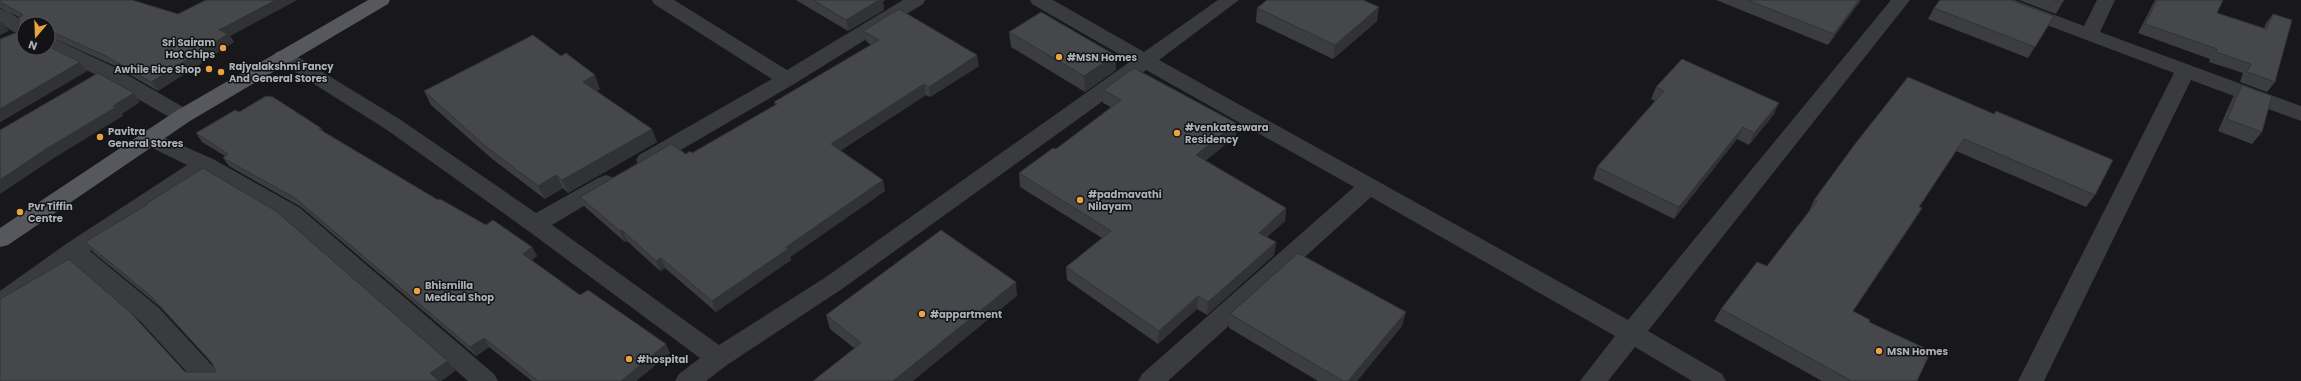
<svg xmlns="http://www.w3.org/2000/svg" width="2301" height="381" font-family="Poppins,sans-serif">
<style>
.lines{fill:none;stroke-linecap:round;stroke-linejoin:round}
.minor{fill:#393b3f;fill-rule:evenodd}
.major{fill:#56585e;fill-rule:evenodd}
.wall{fill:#3b3d40}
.shaded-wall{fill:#303234}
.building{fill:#45474a;stroke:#303234}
.poi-dot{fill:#e8a343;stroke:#131315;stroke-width:1.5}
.labels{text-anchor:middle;stroke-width:3;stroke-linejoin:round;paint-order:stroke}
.poi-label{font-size:10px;font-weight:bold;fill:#abb1b9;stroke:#131315;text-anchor:start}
</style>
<rect width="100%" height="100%" fill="#18181a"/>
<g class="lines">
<g class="minor">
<path d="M652 0H674L787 70 903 0H925L923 4 794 84 655 165 647 167 639 165 636 160 639 155 772 79 654 4Z"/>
<path d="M1030 0H1053L1144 52 1218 0H1239L1159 60 1628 320 1891 0H1910L1648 331 1722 374 1726 381H1692L1635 347 1608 381H1580L1615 336 1371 197 1168 381H1138L1142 374 1354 187 1146 70 842 289 727 365 706 381H675L679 374 700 358 527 230 387 130 276 60 273 56 276 52 283 50 290 52 401 120 536 213 598 178 606 175 614 178 617 183 614 188 552 225 719 345 826 277 1131 61 1032 4Z"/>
<path d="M1989 0H2015L2084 26 2097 0H2115L2100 32 2301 106V121L2191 80 2044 381H2018L2174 73 1991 4Z"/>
<path d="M0 9 7 11 28 24H24V36L17 34 0 23Z"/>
<path d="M48 36 112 66 190 111 193 116 190 121 183 123 176 121 98 76 44 48H48Z"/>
<path d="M149 131 213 159 300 208 494 374 498 381H468L284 220 206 174 90 251 159 308 220 374 224 381H195L141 322 73 263 8 311 0 313V291L66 244 187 165 142 143 138 138 142 133Z"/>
</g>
<path class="major" d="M368 0H390L388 4 190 121 8 245 0 247V228L176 111Z"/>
</g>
<g class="wall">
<path d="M0 0H132L178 14 206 0H297L230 36 234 42 158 91 113 65 48 36V24H24V48H48V46L80 62 87 71 0 122V39L18 32 19 17 0 8Z"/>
<path d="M796 0H885L883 2 884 10 848 31Z"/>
<path d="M1716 0H1861L1828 45Z"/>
<path d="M2019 0H2064L2056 14Z"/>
<path d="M2155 0H2223L2217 13 2264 28 2266 23 2273 14 2275 82 2267 92 2240 82 2243 73 2209 62 2210 59 2138 33Z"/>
<path d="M1257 8 1377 21 1333 59 1256 22Z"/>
<path d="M1934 8 2054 16 2028 58 1928 19Z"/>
<path d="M863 31 979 66 930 97 926 95 840 151 885 191 790 257 791 260 716 312 665 268 660 271 627 241 625 242 585 207 580 197 686 154 692 153 775 105 774 102 871 45 866 41Z"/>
<path d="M1009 32 1115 55 1116 70 1085 92 1011 47Z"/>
<path d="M2242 85 2262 132 2252 144 2218 131 2233 97Z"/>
<path d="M1656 87 1774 114 1749 145 1737 139 1674 219 1593 179 1597 167 1655 101 1651 99Z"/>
<path d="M600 89 597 91 657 142 568 193 563 188 545 199 491 158 431 105 424 91Z"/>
<path d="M1103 90 1236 123V136L1205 161 1286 208 1285 221 1267 237 1276 242 1274 255 1207 315 1197 309 1158 344 1067 280 1066 267 1102 238 1020 187 1019 173 1056 149 1111 107 1103 103Z"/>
<path d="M239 112 321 128 325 133 438 200 486 225 532 247 537 256 531 260 580 295 670 353 636 381H532L489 347 476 356 301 207 229 166 223 158 225 156 202 142 196 133Z"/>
<path d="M1994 114 2095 195 2086 207 1956 151 1919 207 1922 208 1914 221 1853 311 1869 322 1917 381H1822L1714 321 1721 309 1767 266 1808 213 1814 200Z"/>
<path d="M203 168 276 211 448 361 455 371 441 381H0V299L69 259 131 313 185 372H216L213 364 160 307 94 253 85 242 148 205 147 203Z"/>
<path d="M1017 296 854 348 830 329 826 315Z"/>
<path d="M1230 314 1402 326 1357 381H1318L1229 328Z"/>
</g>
<g class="shaded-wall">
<path d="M276 0H297L230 36 234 42 158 91 151 82 219 30Z"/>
<path d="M876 0H885L883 2 884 10 848 31 846 20Z"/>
<path d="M1859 0H1861L1828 45 1834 34Z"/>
<path d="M1379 7 1377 21 1333 59 1335 45Z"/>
<path d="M2 22 9 31 0 35V23Z"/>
<path d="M977 55 979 66 930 97 929 87Z"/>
<path d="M1115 55 1116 70 1085 92 1084 76Z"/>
<path d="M80 62 87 71 0 122V109Z"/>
<path d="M595 75 600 89 589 95 583 82Z"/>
<path d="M924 84 926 95 833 155 831 144Z"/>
<path d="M134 93 140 102 122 114 123 116 54 158 0 194V180L46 149Z"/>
<path d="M1779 103 1774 114 1749 145 1754 133Z"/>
<path d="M1236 123V136L1195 168 1196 155Z"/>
<path d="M1743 127 1737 139 1674 219 1679 207Z"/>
<path d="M321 128 327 136 319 129Z"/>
<path d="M652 129 657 142 568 193 562 180Z"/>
<path d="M556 175 563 188 545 199 538 186Z"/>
<path d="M883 180 885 191 790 257 791 260 716 312 712 301 786 247Z"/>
<path d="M1286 208 1285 221 1257 246 1259 233Z"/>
<path d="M1922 208 1914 221 1845 323 1853 311Z"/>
<path d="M622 230 627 241 625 242 620 231Z"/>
<path d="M1276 242 1274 255 1207 315 1208 302Z"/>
<path d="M532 247 537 256 528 263 523 254Z"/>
<path d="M661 258 665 268 660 271 656 261Z"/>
<path d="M1016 282 1017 296 913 381H893Z"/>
<path d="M1198 296 1197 309 1158 344 1159 331Z"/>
<path d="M1406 312 1402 326 1357 381H1348Z"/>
<path d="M484 338 489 347 476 356 470 347Z"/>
<path d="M666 344 670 353 636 381H621Z"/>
<path d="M448 361 455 371 441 381H435L430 373Z"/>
</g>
<g class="building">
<path d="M0 0H132L178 14 206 0H276L219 30 228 34 151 82 106 56 48 30V24H24V48H48V46L80 62 0 109V39L18 32 19 17 22 16V14L0 2Z"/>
<path d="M813 0H879L846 20Z"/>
<path d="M1267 0H1363L1379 7 1335 45 1257 8Z"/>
<path d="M1747 0H1859L1834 34Z"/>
<path d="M1940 0H2011L2054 16 2035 47 1934 8Z"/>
<path d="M2054 0H2064L2062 3Z"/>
<path d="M2157 0H2223L2217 13 2266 29 2273 14 2292 20 2275 82 2247 72 2251 64 2216 52 2217 49 2145 24Z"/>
<path d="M899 9 977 55 929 87 924 84 831 144 883 180 786 247 788 249 712 301 661 258 656 261 622 230 620 231 580 197 671 144 686 154 690 151 692 153 777 104 774 102 879 40 863 31Z"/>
<path d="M1041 12 1115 55 1084 76 1009 32Z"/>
<path d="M533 35 561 56 566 53 595 75 583 82 652 129 562 180 556 175 538 186 484 145 424 91Z"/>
<path d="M1682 59 1779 103 1754 133 1743 127 1679 207 1597 167 1664 91 1656 87Z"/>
<path d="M1134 68 1236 123 1196 155 1286 208 1259 233 1276 242 1208 302 1198 296 1159 331 1066 267 1111 231 1019 173 1053 148 1056 149 1121 100 1103 90Z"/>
<path d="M98 73 134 93 113 106 116 107 46 149 0 180V130Z"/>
<path d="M1908 77 1994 114 1996 111 2113 160 2095 195 1964 139 1919 207 1922 208 1853 311 1870 320 1869 322 1931 351 1917 381H1849L1850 380 1721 309 1757 262 1767 266 1817 201 1814 200 1855 144Z"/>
<path d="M2242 85 2272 96 2262 132 2227 119Z"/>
<path d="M266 96 273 97 321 128 319 129 438 200 440 199 486 225 493 220 532 247 523 254 580 295 588 290 666 344 621 381H538L484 338 470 347 295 198 223 158 228 154 196 133 235 110 239 112Z"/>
<path d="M203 168 276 211 448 361 430 373 439 381H0V299L69 259 131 313 185 372H216L212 363 151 296 85 242 148 204 147 203Z"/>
<path d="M941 230 1016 282 893 381H813L861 343 826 315Z"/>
<path d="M1298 253 1406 312 1348 381H1343L1230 314Z"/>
</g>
<g class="poi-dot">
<circle cx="223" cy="48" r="4"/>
<circle cx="1059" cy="57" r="4"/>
<circle cx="209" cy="69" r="4"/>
<circle cx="221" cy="72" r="4"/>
<circle cx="1177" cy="133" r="4"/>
<circle cx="100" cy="137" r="4"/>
<circle cx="1080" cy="200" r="4"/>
<circle cx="20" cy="212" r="4"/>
<circle cx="417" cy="291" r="4"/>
<circle cx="922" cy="314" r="4"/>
<circle cx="1879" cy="351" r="4"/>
<circle cx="629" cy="359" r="4"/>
</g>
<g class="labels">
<g class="poi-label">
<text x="215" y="46" text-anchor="end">Sri Sairam<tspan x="215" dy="12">Hot Chips</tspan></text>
<text x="1067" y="61">#MSN Homes</text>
<text x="229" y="70">Rajyalakshmi Fancy<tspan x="229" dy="12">And General Stores</tspan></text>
<text x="201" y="73" text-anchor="end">Awhile Rice Shop</text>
<text x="1185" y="131">#venkateswara<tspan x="1185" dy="12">Residency</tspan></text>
<text x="108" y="135">Pavitra<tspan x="108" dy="12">General Stores</tspan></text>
<text x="1088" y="198">#padmavathi<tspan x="1088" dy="12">Nilayam</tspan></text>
<text x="28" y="210">Pvr Tiffin<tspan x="28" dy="12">Centre</tspan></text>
<text x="425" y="289">Bhismilla<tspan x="425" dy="12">Medical Shop</tspan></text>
<text x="930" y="318">#appartment</text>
<text x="1887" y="355">MSN Homes</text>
<text x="637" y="363">#hospital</text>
</g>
</g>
<g transform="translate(36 36) rotate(199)"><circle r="19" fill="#131315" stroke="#505257"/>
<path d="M0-3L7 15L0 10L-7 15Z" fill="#e8a343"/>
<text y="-6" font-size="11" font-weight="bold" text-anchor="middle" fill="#abb1b9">N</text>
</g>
</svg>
